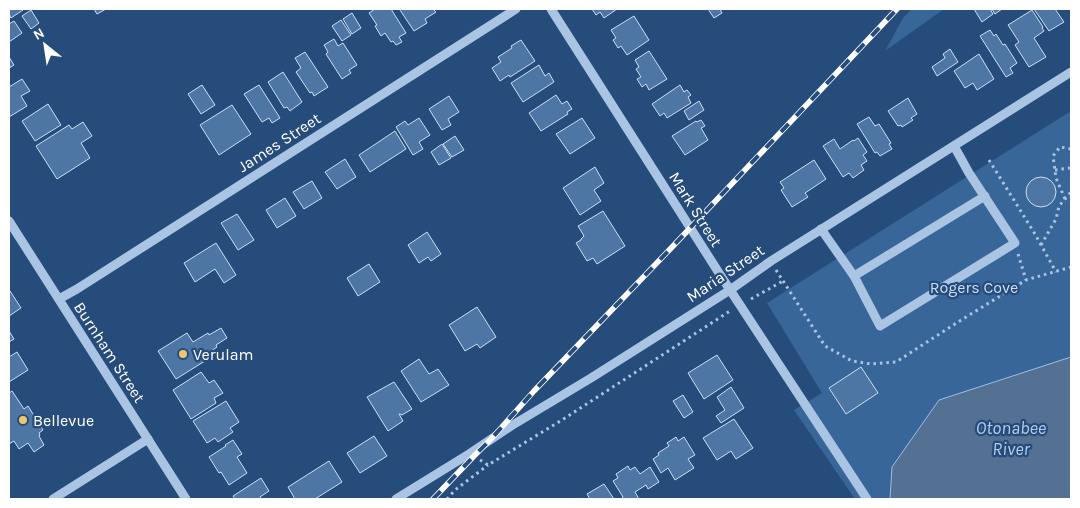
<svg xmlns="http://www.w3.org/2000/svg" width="1080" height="508" font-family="Karla,sans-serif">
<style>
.green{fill:#396698}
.water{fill:#547092;stroke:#9ec0e5}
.building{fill:#4e76a4;stroke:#ccdff4}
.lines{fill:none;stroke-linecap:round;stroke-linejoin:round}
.path{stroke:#aac5e4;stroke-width:3;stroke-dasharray:2.5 4;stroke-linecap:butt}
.minor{stroke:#aac5e4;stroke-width:9}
.rail-casing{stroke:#fff;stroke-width:5.5}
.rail{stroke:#264c7b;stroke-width:4;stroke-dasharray:11;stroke-linecap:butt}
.poi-dot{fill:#edc76f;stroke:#264c7b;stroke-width:2}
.labels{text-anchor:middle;stroke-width:4.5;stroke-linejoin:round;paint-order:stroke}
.street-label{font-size:16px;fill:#fff;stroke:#264c7b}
.park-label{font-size:16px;fill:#ccdff4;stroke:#264c7b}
.poi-label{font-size:16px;fill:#fff;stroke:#264c7b;text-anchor:start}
.water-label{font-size:18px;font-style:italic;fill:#b5cfec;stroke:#264c7b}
</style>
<rect width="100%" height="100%" fill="#264c7b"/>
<g class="green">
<path d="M912 9H944L885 51 903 18Z"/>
<path d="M1071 111V357L939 400 892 467 890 499H855L794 410 822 393 767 303Z"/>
</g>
<path class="water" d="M1071 357V499H890L892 467 939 400Z"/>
<g class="building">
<path d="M9 9H22L23 10 11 18 9 14Z"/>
<path d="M94 9H106L97 14Z"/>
<path d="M375 9H391L406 33 399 37 402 42 396 45 393 41 391 42 385 33 381 36 375 26 377 25 369 13Z"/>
<path d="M401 9H433L436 12 425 19 427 23 414 31 400 10Z"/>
<path d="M592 9H617L604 18 600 12 596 15Z"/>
<path d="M708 9H720L722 13 714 18Z"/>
<path d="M974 9H990L993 14 982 22Z"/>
<path d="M992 9H1002L995 14Z"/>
<path d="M1034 9H1055L1064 22 1049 31Z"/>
<path d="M31 10 39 23 31 29 22 16Z"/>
<path d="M1032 10 1043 27 1042 28 1044 31 1034 38 1046 57 1029 67 1015 45 1019 42 1008 25Z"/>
<path d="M352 13 361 28 352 34 343 19Z"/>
<path d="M634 16 649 40 627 55 621 46 618 48 613 40 616 38 611 30Z"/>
<path d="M341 20 351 35 342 41 332 26Z"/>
<path d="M14 21 22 33 9 42V24Z"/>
<path d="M990 30 994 36 996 34 1003 45 1005 44 1017 63 1010 68 1013 73 1006 77 980 36Z"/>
<path d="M334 39 338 46 343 43 357 65 349 70 351 73 342 79 326 54 328 52 324 45Z"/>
<path d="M521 40 535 61 510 77 509 75 500 81 492 68 501 62 498 57 512 48 511 46Z"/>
<path d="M950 49 958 62 937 76 932 67 945 58 943 54Z"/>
<path d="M649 51 667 79 649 90 646 84 642 87 637 79 641 77 636 69 639 67 635 60Z"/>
<path d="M305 52 328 87 314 96 312 92 310 93 296 72 301 68 295 58Z"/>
<path d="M979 54 994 79 977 90 973 83 965 88 954 71Z"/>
<path d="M9 57 14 65 9 68Z"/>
<path d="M539 65 545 76 549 73 554 82 523 102 511 83Z"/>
<path d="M283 72 302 102 290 111 287 107 284 108 268 82Z"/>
<path d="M22 79 30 91 21 96 27 106 9 117V87Z"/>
<path d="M202 85 215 105 201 114 188 94Z"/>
<path d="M259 85 280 118 272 123 269 118 262 122 244 94Z"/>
<path d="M680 85 684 92 687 90 691 95 688 97 691 103 667 118 664 113 660 116 652 104Z"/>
<path d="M556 95 562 104 567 101 572 109 567 112 568 114 541 131 529 113Z"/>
<path d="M449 96 459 112 448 119 451 125 442 130 429 109Z"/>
<path d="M908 98 917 114 911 118 913 120 902 127 901 125 898 126 888 111Z"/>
<path d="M699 101 704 110 689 120 684 111Z"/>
<path d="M48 104 61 125 35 141 22 121Z"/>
<path d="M232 105 251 134 219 155 200 125Z"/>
<path d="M869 117 875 126 879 124 891 143 889 144 892 149 880 156 877 152 875 153 857 124Z"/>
<path d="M419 118 430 135 419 142 423 149 413 155 396 127 405 121 408 125Z"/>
<path d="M582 118 595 138 570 154 556 134Z"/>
<path d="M701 120 705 126 701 128 708 140 685 155 672 136 696 121 697 122Z"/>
<path d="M83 122 92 136 81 143 90 158 57 179 36 146 69 125 72 129Z"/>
<path d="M395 131 406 149 370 172 359 155Z"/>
<path d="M455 136 464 150 452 157 443 144Z"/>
<path d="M858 138 867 152 863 155 867 161 861 165 864 170 853 178 849 173 843 177 823 146 834 139 840 149 853 140 854 141Z"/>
<path d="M442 144 451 158 439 165 431 152Z"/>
<path d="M345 159 356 177 337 189 325 172Z"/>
<path d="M814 160 826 179 805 193 808 197 792 207 781 190 784 188 780 182Z"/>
<path d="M595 167 604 183 594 190 601 201 580 215 563 188Z"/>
<circle cx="1041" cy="192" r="15"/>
<path d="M312 181 322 198 304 209 293 192Z"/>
<path d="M285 198 296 216 277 228 266 210Z"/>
<path d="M603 211 625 246 597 264 593 258 587 261 576 243 581 240V239L584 236 578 226Z"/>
<path d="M237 214 254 240 238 250 221 223Z"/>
<path d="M427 232 441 254 431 261 428 257 419 263 408 245Z"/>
<path d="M216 243 236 275 224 283 215 269 195 282 184 263Z"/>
<path d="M369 264 380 282 358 296 347 278Z"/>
<path d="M9 291H10L21 308 9 316Z"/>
<path d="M477 307 496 337 480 348 477 344 465 351 449 325Z"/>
<path d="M221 328 227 338 216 345 217 347 202 357 205 361 176 379 158 351 187 333 193 342 208 333 209 335Z"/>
<path d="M9 331 14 339 9 342Z"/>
<path d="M17 352 28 370 9 382V357Z"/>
<path d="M717 355 733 380 704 399 688 373Z"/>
<path d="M419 359 429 374 438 369 449 385 421 402 401 371Z"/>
<path d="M861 367 878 393 846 414 829 388Z"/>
<path d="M201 372 209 383 214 380 223 393 214 398 216 403 191 419 173 390Z"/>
<path d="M394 382 412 409 402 415 400 414H399L403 421 388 431 367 397Z"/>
<path d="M731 387 744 408 721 423 716 416 725 410 717 397Z"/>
<path d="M12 391 24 409 28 406 43 430 39 433 40 435 39 436 44 445 34 452 28 443 19 449 14 441 9 444V393Z"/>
<path d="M683 395 693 412 684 418 673 401Z"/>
<path d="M226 401 239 422 230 428 233 432 218 442 215 438 207 443 193 421Z"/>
<path d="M734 419 753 448 736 459 731 451 717 460 703 438Z"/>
<path d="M374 436 387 456 360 473 347 453Z"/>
<path d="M676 437 678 441 684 437 695 455 688 459 694 468 675 480 668 468 661 473 653 459 659 455 658 453 669 446 667 443Z"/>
<path d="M233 440 242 454 237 457 247 473 229 485 221 472 219 473 209 457 226 446 225 445Z"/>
<path d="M329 461 342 482 315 499H295L288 487Z"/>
<path d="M628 466 630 470 635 467 640 474 650 467 659 482 648 489 646 485 635 492 639 499H623L622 498 623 497 613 481 618 478 616 474Z"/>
<path d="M261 478 269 491 260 497 261 499H235L233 496Z"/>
<path d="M604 484 614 499H590L587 494Z"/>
</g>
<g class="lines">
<g class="path">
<path d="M989 160 1035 234 1056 272"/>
<path d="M1055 170 1069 168 1071 170"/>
<path d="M1065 199 1056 178 1053 156 1060 147 1071 149"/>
<path d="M1041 245 1056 219 1059 206 1071 192"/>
<path d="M1018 254 1026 280"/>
<path d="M776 270 825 346 852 361 871 364 896 362 958 322 1026 280 1071 267"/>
<path d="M751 299 783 281"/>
<path d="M480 460 488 465 562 420 730 311"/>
<path d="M447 499 455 490 488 465"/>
</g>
<g class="minor">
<path d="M551 9 719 273 867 499"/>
<path d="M9 221 186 499"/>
<path d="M821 229 854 276 880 326 1015 243 969 173 954 146"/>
<path d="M854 276 985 196"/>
<path d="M59 299 77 289 516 9"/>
<path d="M53 499 148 439"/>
<path d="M396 499 469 454 511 426 591 378 730 290 771 261 1071 72"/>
</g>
<defs>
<path id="rail" d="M433 499 474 456 492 438 534 391 675 244 897 9"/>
</defs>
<use href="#rail" class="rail-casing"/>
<use href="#rail" class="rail"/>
</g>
<g class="poi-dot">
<circle cx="183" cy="354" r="5"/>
<circle cx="23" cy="420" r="5"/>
</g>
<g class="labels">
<g class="street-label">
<text transform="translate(279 142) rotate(-33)" y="6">James Street</text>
<text transform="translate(696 209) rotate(58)" y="6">Mark Street</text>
<text transform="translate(725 273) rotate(-34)" y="6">Maria Street</text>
<text transform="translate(110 352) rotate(57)" y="6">Burnham Street</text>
</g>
<g class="park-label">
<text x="974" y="293">Rogers Cove</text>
</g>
<g class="poi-label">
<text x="193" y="360">Verulam</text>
<text x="33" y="426">Bellevue</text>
</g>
<g class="water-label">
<text x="1011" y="434">Otonabee<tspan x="1011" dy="21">River</tspan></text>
</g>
</g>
<rect width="1080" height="508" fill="none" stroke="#ffffff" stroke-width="20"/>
<g transform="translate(45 45) rotate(330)" stroke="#264c7b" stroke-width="4" paint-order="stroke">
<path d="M0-4L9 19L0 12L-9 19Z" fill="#ffffff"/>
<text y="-8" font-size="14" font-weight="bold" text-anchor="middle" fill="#ffffff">N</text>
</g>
</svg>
